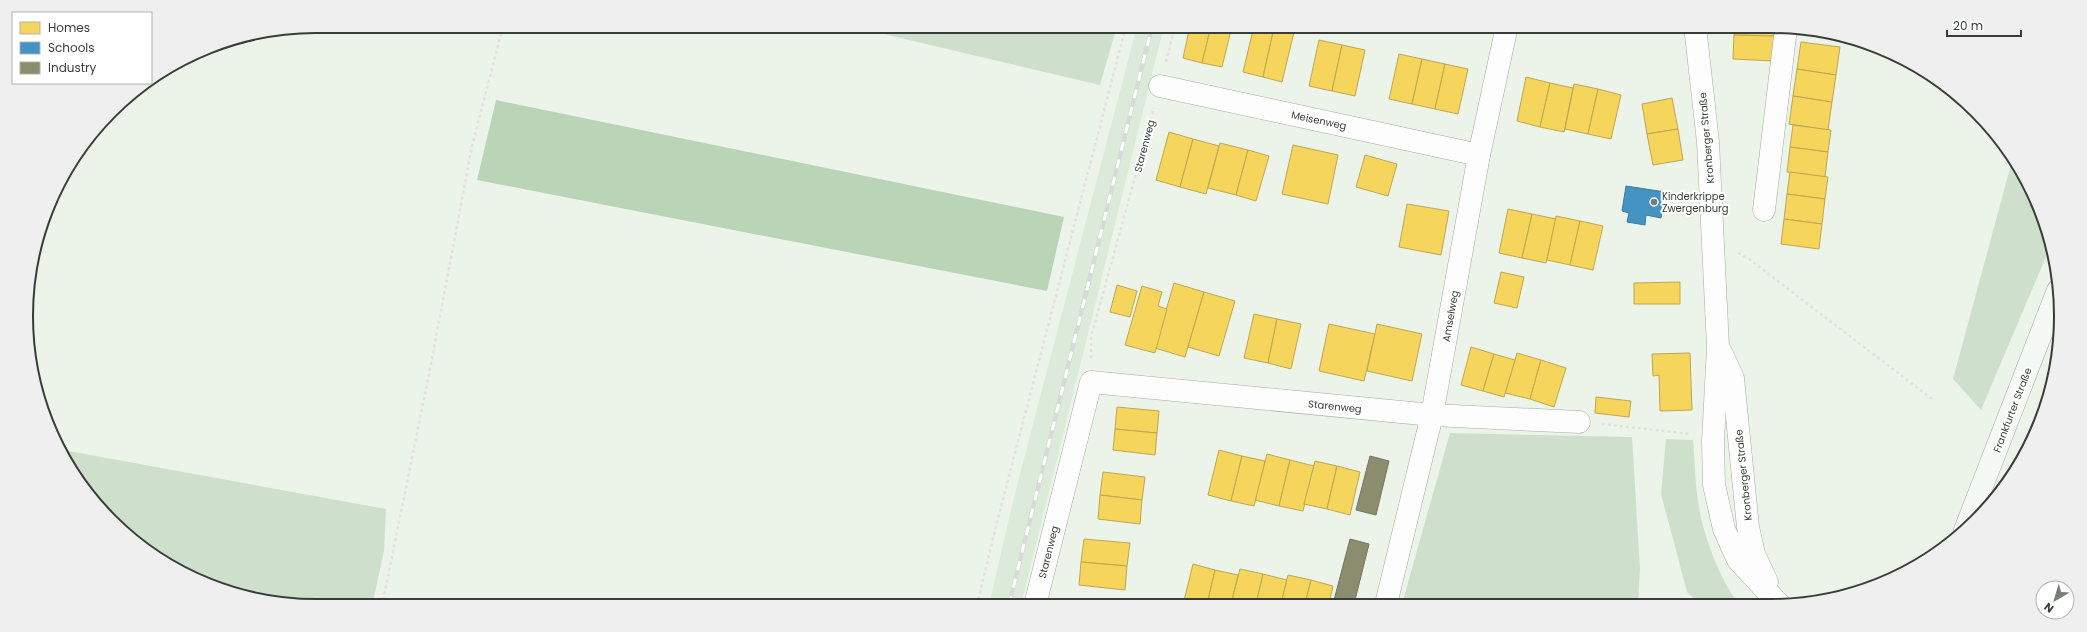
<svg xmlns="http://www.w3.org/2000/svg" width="2087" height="632" font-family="Poppins,sans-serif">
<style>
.built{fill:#dceada}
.green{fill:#cee0cc}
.forest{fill:#bad4b8}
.homes{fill:#f6d55c;stroke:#bda751}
.schools{fill:#4393c3;stroke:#3f7999}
.industry{fill:#8c8c6e;stroke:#72745e}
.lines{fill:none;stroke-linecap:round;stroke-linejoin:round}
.minor-casing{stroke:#a5aba4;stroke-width:23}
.tertiary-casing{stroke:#a5aba4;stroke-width:23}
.secondary-casing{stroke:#a5aba4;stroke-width:23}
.path{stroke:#dfe1df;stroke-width:2.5;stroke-dasharray:3 3;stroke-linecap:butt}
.minor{stroke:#fcfdfc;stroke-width:22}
.tertiary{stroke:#fcfdfc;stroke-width:22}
.secondary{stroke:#f5f9f5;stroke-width:22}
.rail-casing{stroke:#d8dad7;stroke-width:4.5}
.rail{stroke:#fff;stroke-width:3;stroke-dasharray:9;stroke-linecap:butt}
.poi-dot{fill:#767d76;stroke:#fff;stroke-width:1.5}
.labels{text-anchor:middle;stroke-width:4;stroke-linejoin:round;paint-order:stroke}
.street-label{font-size:10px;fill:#373d37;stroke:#fff}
.poi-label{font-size:10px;fill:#373d37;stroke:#fff;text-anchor:start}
.rim{fill:none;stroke:#373d37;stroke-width:2}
</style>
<rect width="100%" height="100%" fill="#ecf4ea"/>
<path class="built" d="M1137 26H1164L1021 605H989L1014 497Z"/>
<g class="green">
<path d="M850 26H1117L1100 85Z"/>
<path d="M2013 157 2039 205 2051 245 1981 410 1953 379Z"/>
<path d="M1450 433 1632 437 1640 569 1638 604H1402Z"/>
<path d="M1666 439 1693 440C1695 462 1695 485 1699 507 1704 537 1720 580 1739 604H1700L1687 592 1661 494Z"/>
<path d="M63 450 386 509 384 551 372 606H316L259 600 205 584 155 557 111 521 75 477Z"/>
</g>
<path class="forest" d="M496 100 1064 217 1047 291 477 180Z"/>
<g class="homes">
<path d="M1190 26H1211L1202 63 1183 58Z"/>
<path d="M1211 26H1232L1222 67 1202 63Z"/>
<path d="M1254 26 1274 28 1263 77 1243 72Z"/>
<path d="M1734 26H1774V36L1734 35Z"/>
<path d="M1274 28 1294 32 1282 82 1263 77Z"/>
<path d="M1734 35 1774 36V61L1733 59Z"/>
<path d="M1319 40 1342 45 1332 91 1309 86Z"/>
<path d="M1801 42 1840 47 1836 75 1797 69Z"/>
<path d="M1342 45 1365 50 1355 96 1332 91Z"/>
<path d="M1399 54 1422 59 1412 104 1389 99Z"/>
<path d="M1422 59 1445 64 1435 109 1412 104Z"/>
<path d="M1445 64 1468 69 1458 114 1435 109Z"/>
<path d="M1797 69 1836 75 1832 102 1793 96Z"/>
<path d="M1526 77 1550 83 1540 127 1517 121Z"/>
<path d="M1550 83 1573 88 1564 132 1540 127Z"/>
<path d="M1574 84 1598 89 1588 134 1565 129Z"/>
<path d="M1598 89 1621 95 1611 139 1588 134Z"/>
<path d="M1793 96 1832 102 1828 130 1789 124Z"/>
<path d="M1672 98 1678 129 1647 134 1642 104Z"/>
<path d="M1793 125 1831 130 1828 152 1790 147Z"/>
<path d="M1678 129 1683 160 1653 165 1647 134Z"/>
<path d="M1169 132 1193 139 1180 187 1156 180Z"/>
<path d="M1193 139 1219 146 1206 194 1180 187Z"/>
<path d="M1220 143 1248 150 1236 195 1208 188Z"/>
<path d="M1293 145 1338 155 1328 204 1282 194Z"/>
<path d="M1790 147 1828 152 1825 177 1787 172Z"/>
<path d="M1248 150 1269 156 1256 201 1236 195Z"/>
<path d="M1365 155 1397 164 1388 196 1356 187Z"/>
<path d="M1790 172 1828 177 1825 199 1787 194Z"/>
<path d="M1787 194 1825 199 1822 224 1784 219Z"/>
<path d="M1407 204 1449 211 1441 255 1399 247Z"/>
<path d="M1508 209 1532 214 1522 258 1499 253Z"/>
<path d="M1532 214 1556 219 1546 263 1522 258Z"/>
<path d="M1556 216 1580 221 1570 265 1547 260Z"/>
<path d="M1784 219 1822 224 1819 249 1781 244Z"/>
<path d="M1580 221 1603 226 1593 270 1570 265Z"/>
<path d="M1501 272 1524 277 1517 308 1494 303Z"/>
<path d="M1680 282V304H1634V283Z"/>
<path d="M1174 283 1204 292 1185 357 1155 348Z"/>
<path d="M1117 285 1137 291 1130 317 1110 312Z"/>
<path d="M1142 286 1162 292 1158 306 1167 309 1155 353 1125 345Z"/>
<path d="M1204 292 1235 301 1219 356 1188 347Z"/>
<path d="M1254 314 1277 319 1268 363 1244 358Z"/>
<path d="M1277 319 1301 324 1291 369 1268 363Z"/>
<path d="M1329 324 1375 334 1364 381 1319 371Z"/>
<path d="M1377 324 1422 334 1412 381 1367 371Z"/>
<path d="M1471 347 1494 354 1483 391 1461 385Z"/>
<path d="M1517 353 1541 360 1530 399 1505 393Z"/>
<path d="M1690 353 1692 410 1660 411 1659 375 1653 376 1652 354Z"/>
<path d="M1494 354 1515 360 1504 397 1483 391Z"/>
<path d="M1541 360 1566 368 1554 407 1530 399Z"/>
<path d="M1596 397 1631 401 1629 417 1595 413Z"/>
<path d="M1117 407 1159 411 1157 433 1115 429Z"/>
<path d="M1115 429 1157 433 1155 455 1113 450Z"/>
<path d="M1219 450 1242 456 1231 501 1208 495Z"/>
<path d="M1267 454 1290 460 1279 506 1255 500Z"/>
<path d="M1242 456 1265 461 1254 506 1231 501Z"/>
<path d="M1290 460 1314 466 1303 511 1279 506Z"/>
<path d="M1315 461 1337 466 1327 509 1304 504Z"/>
<path d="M1337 466 1360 472 1350 515 1327 509Z"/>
<path d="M1103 472 1145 477 1142 500 1100 495Z"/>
<path d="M1100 495 1142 500 1140 524 1098 519Z"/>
<path d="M1084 539 1130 543 1127 566 1081 562Z"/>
<path d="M1081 562 1127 566 1125 590 1079 585Z"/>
<path d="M1193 564 1215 570 1207 605H1183Z"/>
<path d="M1240 569 1263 574 1256 604H1231Z"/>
<path d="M1215 570 1238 575 1231 604 1207 605Z"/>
<path d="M1263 574 1287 580 1281 604H1256Z"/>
<path d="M1288 575 1311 580 1305 604H1281Z"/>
<path d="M1311 580 1333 586 1329 604H1305Z"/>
</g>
<path class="schools" d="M1626 186 1665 192 1661 218 1646 215 1645 225 1627 222 1629 213 1622 211Z"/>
<g class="industry">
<path d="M1370 456 1389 461 1376 515 1356 510Z"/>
<path d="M1350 539 1369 544 1354 604H1333Z"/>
</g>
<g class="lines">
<defs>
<g id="minor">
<path d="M1160 86 1479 155"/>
<path d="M1764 210 1786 28"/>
<path d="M1386 604 1432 415 1479 155 1507 26"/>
<path d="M1035 605 1091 382 1432 415 1579 422"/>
</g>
<g id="tertiary">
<path d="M1695 26 1708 142 1718 347 1713 441 1714 485 1724 529 1738 560 1779 604"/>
<path d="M1720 350 1733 378 1748 527 1754 554 1767 582"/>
</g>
<path id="secondary" d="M1965 530 2058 290"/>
</defs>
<use href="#minor" class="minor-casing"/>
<use href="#tertiary" class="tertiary-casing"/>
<use href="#secondary" class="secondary-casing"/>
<g class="path">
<path d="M1166 62 1175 26"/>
<path d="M1738 253 1749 259 1932 399"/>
<path d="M1091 358V337L1154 108"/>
<path d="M1602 424 1690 434"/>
<path d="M977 605 996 526 1126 26"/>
<path d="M382 606 431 364 472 146 503 26"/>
</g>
<use href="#minor" class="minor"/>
<use href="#tertiary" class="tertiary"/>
<use href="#secondary" class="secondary"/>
<defs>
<path id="rail" d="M1009 605 1152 26"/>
</defs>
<use href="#rail" class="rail-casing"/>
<use href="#rail" class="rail"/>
</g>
<circle class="poi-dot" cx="1654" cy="202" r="4"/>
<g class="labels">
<g class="street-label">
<text transform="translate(1319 120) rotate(12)" y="4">Meisenweg</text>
<text transform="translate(1706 138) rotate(-95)" y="4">Kronberger Straße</text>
<text transform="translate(1144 146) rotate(-75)" y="4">Starenweg</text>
<text transform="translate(1450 316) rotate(-80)" y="4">Amselweg</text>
<text transform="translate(1335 406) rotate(6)" y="4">Starenweg</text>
<text transform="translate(2012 410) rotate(-69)" y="4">Frankfurter Straße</text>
<text transform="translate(1743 475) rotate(-96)" y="4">Kronberger Straße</text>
<text transform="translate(1048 552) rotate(-76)" y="4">Starenweg</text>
</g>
<g class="poi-label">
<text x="1662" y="200">Kinderkrippe<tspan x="1662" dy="12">Zwergenburg</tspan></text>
</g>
</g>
<path d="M0 0H2087V632H0ZM316 33H1771A283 283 0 0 1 2054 316V316A283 283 0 0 1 1771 599H316A283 283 0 0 1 33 316V316A283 283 0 0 1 316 33Z" fill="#efefef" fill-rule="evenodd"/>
<path class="rim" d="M316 33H1771A283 283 0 0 1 2054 316V316A283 283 0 0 1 1771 599H316A283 283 0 0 1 33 316V316A283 283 0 0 1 316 33Z"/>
<rect x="12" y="12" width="140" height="72" fill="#ffffff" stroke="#afb1af"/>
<rect x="20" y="22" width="20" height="12" fill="#f6d55c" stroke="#afb1af"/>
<text x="48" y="32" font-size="12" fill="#373d37">Homes</text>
<rect x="20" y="42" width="20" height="12" fill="#4393c3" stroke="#afb1af"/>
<text x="48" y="52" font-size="12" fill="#373d37">Schools</text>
<rect x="20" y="62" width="20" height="12" fill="#8c8c6e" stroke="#afb1af"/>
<text x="48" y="72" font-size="12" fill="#373d37">Industry</text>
<g transform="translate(2055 600) rotate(218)"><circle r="19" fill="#ffffff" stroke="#afb1af"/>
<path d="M0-3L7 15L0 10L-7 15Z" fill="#767d76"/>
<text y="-6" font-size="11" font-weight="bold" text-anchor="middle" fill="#373d37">N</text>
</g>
<path d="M1947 30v6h74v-6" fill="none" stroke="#373d37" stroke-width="2"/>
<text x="1953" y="30" font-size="12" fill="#373d37" stroke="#ffffff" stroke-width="3" paint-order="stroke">20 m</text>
</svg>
